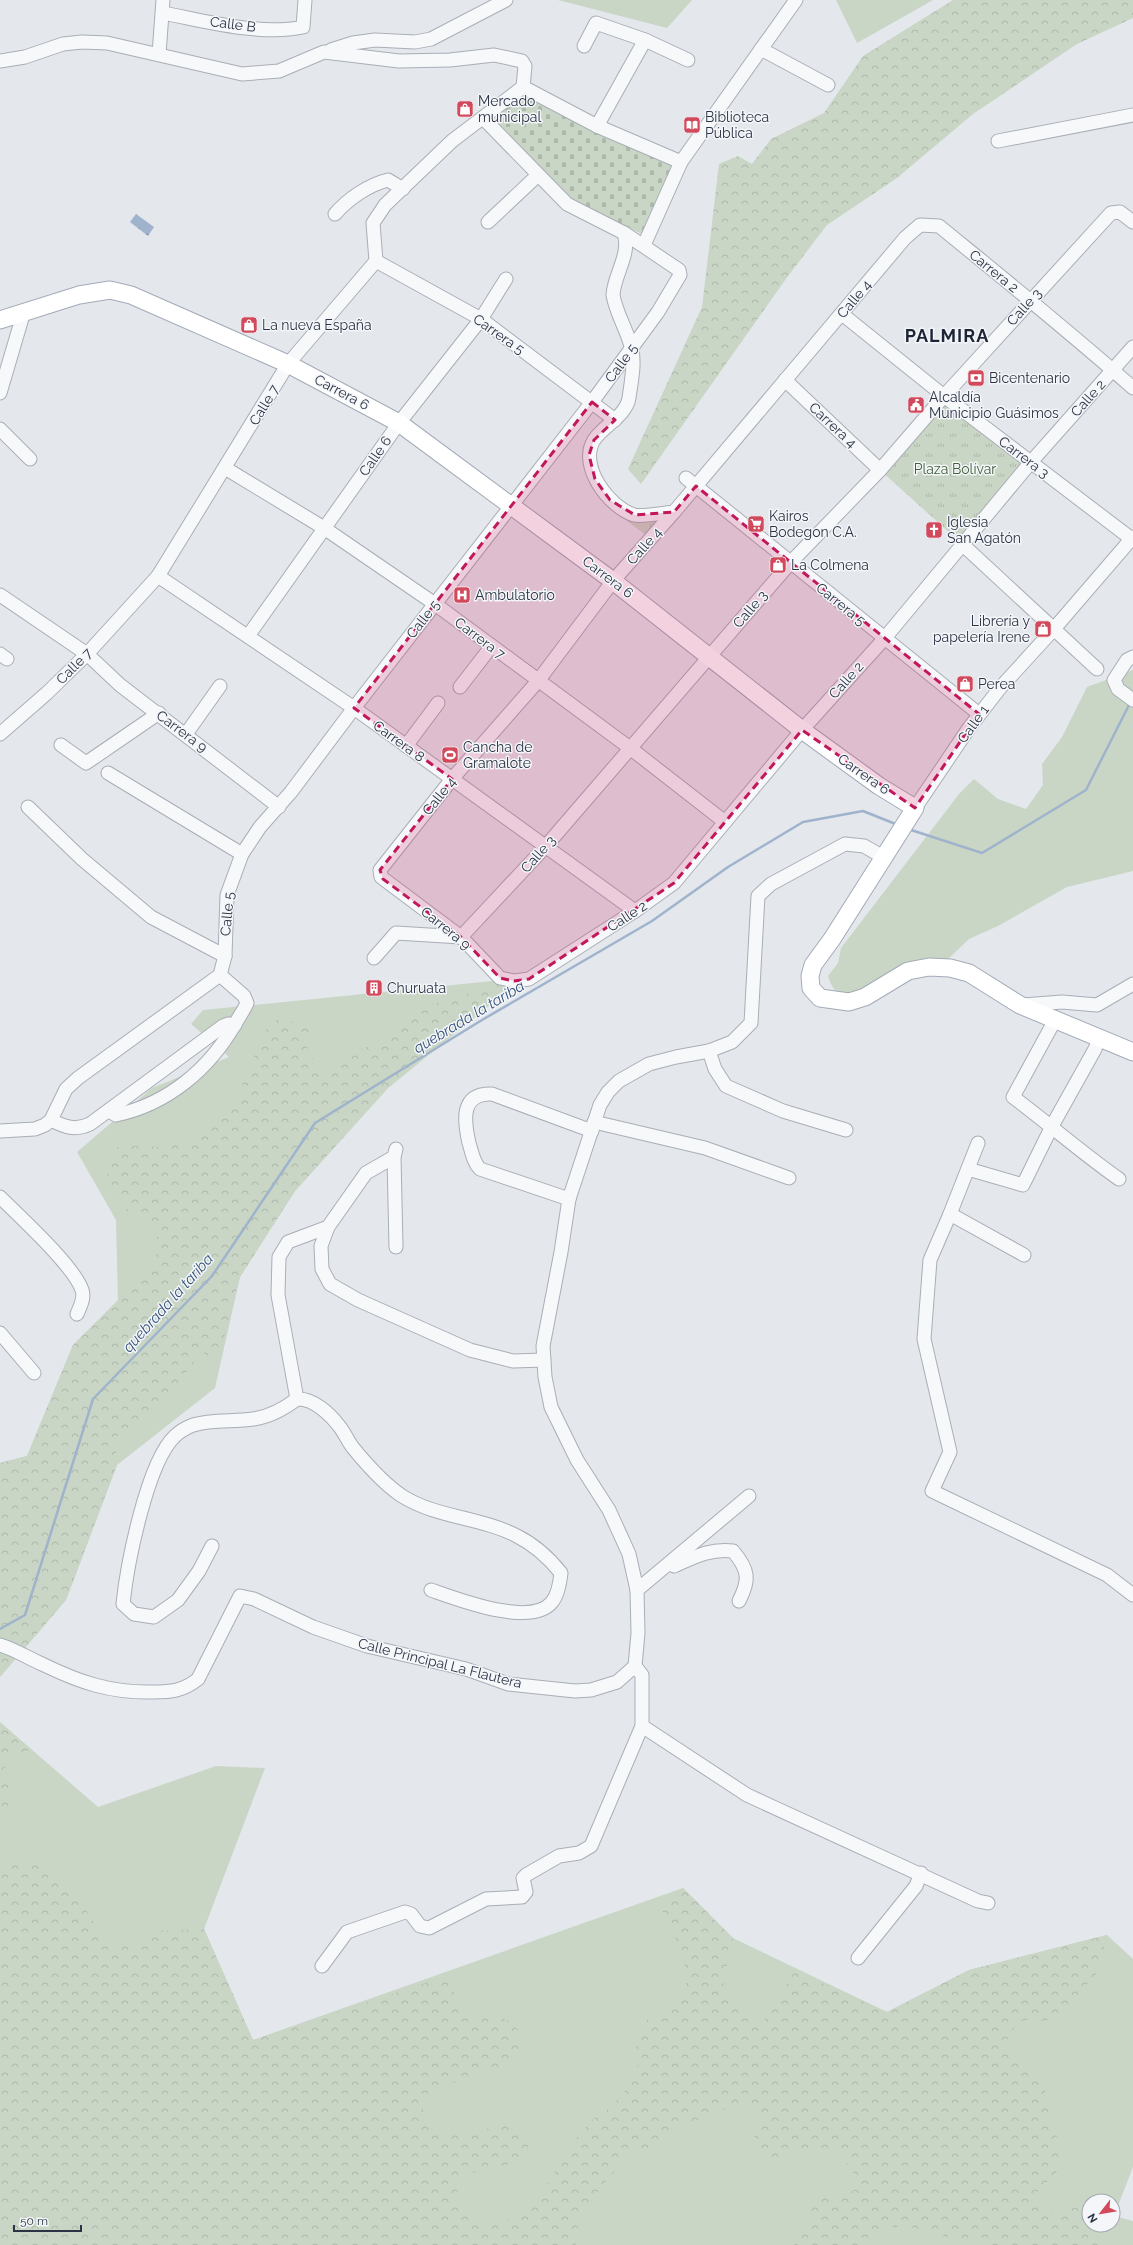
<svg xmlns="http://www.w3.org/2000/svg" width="1133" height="2245" font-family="Raleway,sans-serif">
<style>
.green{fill:#c9d6c5;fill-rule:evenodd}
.forest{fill:url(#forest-crowns)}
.cemetery{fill:url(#cemetery-stones)}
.park{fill:url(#park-tufts)}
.water{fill:url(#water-ripples)}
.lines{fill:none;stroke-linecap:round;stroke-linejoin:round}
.stream{stroke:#9fb4cc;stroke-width:2.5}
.minor-casing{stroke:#a9aeb7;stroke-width:15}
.major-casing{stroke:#a3abb8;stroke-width:19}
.minor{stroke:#f7f8fa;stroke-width:13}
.major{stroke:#fff;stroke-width:17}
.marked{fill:#c2185b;fill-opacity:0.2;stroke:#c2185b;stroke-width:3;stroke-dasharray:8 5;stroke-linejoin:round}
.labels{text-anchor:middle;stroke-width:3;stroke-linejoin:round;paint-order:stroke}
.street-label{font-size:14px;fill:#2b3445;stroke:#f4f6f9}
.poi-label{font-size:14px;fill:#2b3445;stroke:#f4f6f9;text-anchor:start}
.park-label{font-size:14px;fill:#3f6138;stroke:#f4f6f9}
.water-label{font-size:15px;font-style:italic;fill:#34527a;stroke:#f4f6f9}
.district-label{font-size:18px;font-weight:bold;letter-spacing:1px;fill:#1d2536;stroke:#f4f6f9}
</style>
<defs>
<pattern id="forest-crowns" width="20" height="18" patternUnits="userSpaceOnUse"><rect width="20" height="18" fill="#c9d6c5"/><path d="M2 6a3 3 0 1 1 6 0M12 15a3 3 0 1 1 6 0" fill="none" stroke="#adb8ab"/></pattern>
<pattern id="cemetery-stones" width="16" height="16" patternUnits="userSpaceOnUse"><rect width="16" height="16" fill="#c9d6c5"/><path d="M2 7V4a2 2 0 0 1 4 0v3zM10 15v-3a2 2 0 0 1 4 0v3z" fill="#adb8ab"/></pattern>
<pattern id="park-tufts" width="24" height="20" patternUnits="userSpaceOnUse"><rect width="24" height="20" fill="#c9d6c5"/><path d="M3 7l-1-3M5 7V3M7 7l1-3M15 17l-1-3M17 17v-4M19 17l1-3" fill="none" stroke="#adb8ab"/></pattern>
<pattern id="water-ripples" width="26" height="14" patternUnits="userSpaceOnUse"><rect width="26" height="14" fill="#9fb4cc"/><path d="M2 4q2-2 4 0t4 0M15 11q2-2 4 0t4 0" fill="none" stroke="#8293a7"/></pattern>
</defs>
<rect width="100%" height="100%" fill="#e4e7ec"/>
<g class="green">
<path d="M558 0H692L667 28Z"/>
<path d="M836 0H933L857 43Z"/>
<path d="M1133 670V871L1067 887 998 926 969 939 947 960 849 997C836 993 832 989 828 976L838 963 841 948 959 794 974 779 998 799 1026 809 1043 785 1042 764 1062 737 1087 687Z"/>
<path d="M523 978 388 1088 295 1191 240 1277 215 1388 117 1465 66 1600 0 1677V1463L27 1456 73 1345 118 1302 116 1220 77 1152 152 1088 229 1057 191 1024 203 1010Z"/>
<path d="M0 1722 98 1807 216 1766 265 1768 204 1929 253 2040 683 1888 733 1938 887 2012 969 1970 1107 1935 1133 1959V2167L1114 2216 1133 2221V2245H0ZM1089 2201H1113V2225H1089Z"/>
</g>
<g class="forest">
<path d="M953 0H1133V18L1077 44 973 114 897 178 827 225 788 276 641 484 628 469 702 307 719 164 738 156 752 164 771 139 824 113 863 56Z"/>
<path d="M523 978 388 1088 295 1191 240 1277 218 1361 202 1352 162 1404 115 1438 117 1465 66 1600 0 1677V1463L27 1456 73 1345 156 1262 157 1236 150 1225 128 1212 108 1179 106 1167 109 1155 119 1146C138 1145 155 1149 174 1145 193 1141 229 1113 238 1096 243 1088 243 1078 247 1070 253 1056 260 1050 261 1034L278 1019 310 1025 307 1052 328 1075 361 1050 383 1038 391 1028 401 1020 423 1007Z"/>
<path d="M0 1723 30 1750 12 1757 1 1772 11 1790 10 1810 0 1818Z"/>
<path d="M0 1860 23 1868 41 1864 66 1891 82 1904 103 1937 120 1944 138 1942 155 1931 204 1929 253 2040 450 1975 458 2011C480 2015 516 2011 522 2040 523 2045 521 2053 521 2059L470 2078 435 2088 423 2101V2120L435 2132 474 2134 492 2127 511 2124 529 2135 527 2154 510 2164 472 2173 457 2183 458 2200 486 2225 505 2221 536 2200 559 2166 567 2149 593 2119 609 2109 637 2077 638 2058 635 2038 645 2021 682 2001C683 1995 686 1989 686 1983 688 1956 669 1927 659 1903L683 1888 733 1938 721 1995 763 2022 795 1971 887 2012 969 1970 1107 1935 1099 1971 1072 2001 1063 2017 1044 2021 1024 2020 1011 2031 1004 2047 1014 2061 1031 2069 1042 2083 1048 2099 1049 2117 1056 2133 1060 2152 1059 2170 1033 2196 1043 2210 1062 2211 1081 2206 1089 2211V2225H1096L1099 2245H990L948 2237 910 2227H892L876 2234 867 2245H794L806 2225 812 2205 826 2193 845 2196 862 2185 840 2154 813 2146 778 2159 759 2158 753 2140 760 2120 751 2103 732 2106 698 2120 678 2123 651 2148 632 2150 590 2201 576 2213 578 2231 576 2245H0Z"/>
</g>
<path class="cemetery" d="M527 93 674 162 642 234 568 200 491 120Z"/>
<g class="park">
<path d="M944 396 1031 462 962 544 880 470Z"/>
<path d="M622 517 644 519 664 517 647 536Z"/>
</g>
<path class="water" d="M136 214 154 227 148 236 130 222Z"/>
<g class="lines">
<g class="stream">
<path d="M908 829 982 853 1086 790 1130 703"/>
<path d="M0 1629 25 1615 93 1399 212 1276 315 1123 482 1020 652 921 728 867 803 822 863 811 898 825"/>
</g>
<defs>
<g id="minor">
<path d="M163 13C206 21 260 36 303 27L305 0"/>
<path d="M584 46 596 23 645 40 688 60"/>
<path d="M761 49 828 85"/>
<path d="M331 50 353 43 375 40 415 42 431 39 506 0"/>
<path d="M159 54 163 0"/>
<path d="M0 61 25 57 63 44 82 42 107 43 242 74 279 71 324 52 399 61 450 60 494 55 522 61 525 66 523 87"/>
<path d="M523 87 597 126 681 162"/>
<path d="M597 126 645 40"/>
<path d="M998 141 1133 115"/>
<path d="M335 214C348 199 368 185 388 180L403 189"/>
<path d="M488 222 538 175"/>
<path d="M624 233C631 255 614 274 613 295 616 314 628 331 632 350 635 365 631 383 629 398 626 416 603 426 594 440 578 466 609 507 634 515 642 517 664 513 674 512"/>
<path d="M644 245 681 162 796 0"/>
<path d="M376 261 481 319 615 420"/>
<path d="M842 314 944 396 1133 540"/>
<path d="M1133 347 1031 462 884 639 802 730 674 883 635 911 529 979 514 981 500 978 461 937 381 877 380 870 452 779 538 681 613 581 674 512 905 238 920 225 939 226C1004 279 1070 332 1133 388"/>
<path d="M785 380 880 470"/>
<path d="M0 393 23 315"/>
<path d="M0 429 30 459"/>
<path d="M225 468 324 528 435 604 630 748 725 822"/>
<path d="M686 478 979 714"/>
<path d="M962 544 1097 669"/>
<path d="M158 576 354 708 635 911"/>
<path d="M0 595 87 654 120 685 279 807"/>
<path d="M248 636 399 423 481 319 506 279"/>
<path d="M0 654 7 659"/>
<path d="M1133 657 1127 660 1114 680 1118 689 1133 700"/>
<path d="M460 687 491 647"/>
<path d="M0 734 47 693 87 654 158 576 288 364 376 261 373 223 385 205 452 141 523 87"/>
<path d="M186 734 220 686"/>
<path d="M61 745 86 763 159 713"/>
<path d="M406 746 438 703"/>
<path d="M108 773 242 854"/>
<path d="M28 807 82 859 151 917 225 956"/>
<path d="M915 808 969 728 1000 688 1053 630 1133 537"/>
<path d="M374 958 396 933 461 937 546 846 791 562 880 470 944 396 1111 213 1120 212 1133 222"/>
<path d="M1023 1005 1062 1002 1097 1005 1133 984"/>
<path d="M1055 1020 1013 1097C1049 1124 1082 1153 1119 1179"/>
<path d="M709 1051 715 1069 726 1086 783 1111 846 1130"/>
<path d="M109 1111 116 1115C168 1104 209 1069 235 1024 239 1017 244 1010 247 1003L244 996 220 975"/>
<path d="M51 1120C65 1127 75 1131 90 1124L223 1026 228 1024 235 1025"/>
<path d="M594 1122 705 1148 789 1178"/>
<path d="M0 1131 35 1129 45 1125 51 1120 66 1089 78 1078 220 975 225 956 227 895 242 854 260 827 291 792 354 708 592 402 658 312 680 275 679 270 624 233 567 204 483 118"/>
<path d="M978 1143 950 1214 930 1260 924 1339 950 1452 932 1491 1107 1575 1133 1595"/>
<path d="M396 1149 394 1157 366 1173 328 1227 288 1242 279 1257 278 1295 297 1399C313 1398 330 1414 339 1426 345 1433 348 1442 354 1449 368 1466 384 1484 402 1496 437 1518 481 1517 517 1536 535 1545 549 1558 561 1573 560 1582 558 1595 552 1602 531 1628 457 1599 431 1590"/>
<path d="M394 1157 396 1247"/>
<path d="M968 1169 1023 1185 1052 1126 1095 1049 1099 1038"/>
<path d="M0 1197C20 1217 74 1266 82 1290 85 1298 80 1307 77 1314"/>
<path d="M569 1199 480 1169C473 1162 472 1152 469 1143 464 1121 460 1093 492 1094L592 1131"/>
<path d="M950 1214 1024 1255"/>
<path d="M328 1227 321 1246 322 1269 330 1284 358 1300 470 1350 513 1361 544 1360"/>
<path d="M0 1333 34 1373"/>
<path d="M212 1546 199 1571 178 1600 154 1617 134 1614 123 1604C127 1565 147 1462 175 1436 179 1432 188 1427 193 1425 212 1419 234 1422 253 1419 269 1417 285 1408 297 1399"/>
<path d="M674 1566C694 1557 711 1548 733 1551 749 1570 750 1580 739 1601"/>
<path d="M637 1590 749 1496"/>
<path d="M0 1645C14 1649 28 1658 42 1664 79 1682 110 1693 153 1692 171 1692 183 1691 198 1679L240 1596 254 1599 313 1627 367 1646 466 1669 508 1684 575 1691 591 1690 617 1682 635 1666 638 1633 637 1590 629 1554 609 1510 577 1460 551 1407 545 1377 543 1346 561 1252 569 1199 600 1105 608 1092 619 1081 649 1064 676 1057 709 1051 732 1042 751 1023 758 896 771 884 845 844 864 846 885 858"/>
<path d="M642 1726 747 1795 978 1901 988 1903"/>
<path d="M858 1958 916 1886 921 1873"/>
<path d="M322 1966 347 1932 405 1912 411 1914 420 1926 429 1928 486 1899 522 1897 526 1892 523 1878 526 1875 559 1856 579 1853 591 1846 642 1726V1675L635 1666"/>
</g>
<path id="major" d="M0 320 79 295 110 290 131 295 288 364 399 423 613 581 802 730 879 786 915 808 832 939 813 965 810 976 811 988 820 998 849 1002 865 997 908 971 929 967 950 968 969 973 1020 1005 1133 1052"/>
</defs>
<use href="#minor" class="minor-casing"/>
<use href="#major" class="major-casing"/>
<use href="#minor" class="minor"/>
<use href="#major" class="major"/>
</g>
<path class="marked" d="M592 402 615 420 594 440 589 455 595 479 610 500 635 515 674 512 696 486 979 714 915 808 802 730 674 883 529 979 514 981 500 978 461 937 383 879 380 870 452 779 354 708Z"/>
<defs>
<symbol id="shop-square" viewBox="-11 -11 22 22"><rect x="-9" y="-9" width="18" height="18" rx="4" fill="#d1495b" stroke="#f4f6f9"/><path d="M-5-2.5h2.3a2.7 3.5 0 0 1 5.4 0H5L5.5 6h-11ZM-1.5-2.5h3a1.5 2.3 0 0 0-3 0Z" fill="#fff"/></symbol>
<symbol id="library-square" viewBox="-11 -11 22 22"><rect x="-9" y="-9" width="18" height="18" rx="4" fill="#d1495b" stroke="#f4f6f9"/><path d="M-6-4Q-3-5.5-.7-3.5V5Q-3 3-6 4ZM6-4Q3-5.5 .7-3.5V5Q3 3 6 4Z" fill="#fff"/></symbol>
<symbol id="bank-square" viewBox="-11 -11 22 22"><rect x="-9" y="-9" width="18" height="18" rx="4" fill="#d1495b" stroke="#f4f6f9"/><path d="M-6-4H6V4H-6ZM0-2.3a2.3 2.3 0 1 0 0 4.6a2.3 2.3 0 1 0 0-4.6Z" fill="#fff"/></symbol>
<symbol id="civic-square" viewBox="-11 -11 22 22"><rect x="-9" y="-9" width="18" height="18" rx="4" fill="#d1495b" stroke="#f4f6f9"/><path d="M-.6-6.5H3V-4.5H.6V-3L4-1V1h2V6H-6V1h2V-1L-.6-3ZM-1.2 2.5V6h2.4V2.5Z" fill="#fff"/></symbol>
<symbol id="supermarket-square" viewBox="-11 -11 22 22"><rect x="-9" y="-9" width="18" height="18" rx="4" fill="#d1495b" stroke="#f4f6f9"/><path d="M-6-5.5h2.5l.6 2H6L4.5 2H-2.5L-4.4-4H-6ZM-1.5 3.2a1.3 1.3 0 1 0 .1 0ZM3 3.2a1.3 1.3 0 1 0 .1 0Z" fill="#fff"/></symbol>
<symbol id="church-square" viewBox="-11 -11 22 22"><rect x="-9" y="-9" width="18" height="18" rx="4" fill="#d1495b" stroke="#f4f6f9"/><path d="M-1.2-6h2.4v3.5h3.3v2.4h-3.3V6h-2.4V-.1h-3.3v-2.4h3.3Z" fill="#fff"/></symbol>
<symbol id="hospital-square" viewBox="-11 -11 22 22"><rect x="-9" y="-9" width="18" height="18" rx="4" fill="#d1495b" stroke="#f4f6f9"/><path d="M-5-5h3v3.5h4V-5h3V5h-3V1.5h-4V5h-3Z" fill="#fff"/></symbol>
<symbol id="stadium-square" viewBox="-11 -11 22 22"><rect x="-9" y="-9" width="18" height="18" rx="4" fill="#d1495b" stroke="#f4f6f9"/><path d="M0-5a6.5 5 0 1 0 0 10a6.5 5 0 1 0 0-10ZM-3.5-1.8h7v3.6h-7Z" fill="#fff"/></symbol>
<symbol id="building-square" viewBox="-11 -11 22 22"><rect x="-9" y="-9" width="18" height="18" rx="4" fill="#d1495b" stroke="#f4f6f9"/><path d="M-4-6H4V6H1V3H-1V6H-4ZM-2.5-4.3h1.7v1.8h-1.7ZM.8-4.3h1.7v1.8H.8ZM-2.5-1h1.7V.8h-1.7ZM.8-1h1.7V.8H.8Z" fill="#fff"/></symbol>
</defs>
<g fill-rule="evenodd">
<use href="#shop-square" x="455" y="99" width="20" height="20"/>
<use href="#library-square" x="682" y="115" width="20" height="20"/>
<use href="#shop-square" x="239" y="315" width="20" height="20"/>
<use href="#bank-square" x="966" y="368" width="20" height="20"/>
<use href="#civic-square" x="906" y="395" width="20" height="20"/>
<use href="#supermarket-square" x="746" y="514" width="20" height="20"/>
<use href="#church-square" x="924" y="520" width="20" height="20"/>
<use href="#shop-square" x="768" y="555" width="20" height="20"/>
<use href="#hospital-square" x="452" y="585" width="20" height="20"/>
<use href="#shop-square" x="1033" y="619" width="20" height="20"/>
<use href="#shop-square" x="955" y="674" width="20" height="20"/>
<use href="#stadium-square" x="440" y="745" width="20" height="20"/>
<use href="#building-square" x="364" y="978" width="20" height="20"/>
</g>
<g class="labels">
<g class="street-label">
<text transform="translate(233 24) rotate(7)" y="5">Calle B</text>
<text transform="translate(994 271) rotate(39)" y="5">Carrera 2</text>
<text transform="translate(854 299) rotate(-50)" y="5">Calle 4</text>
<text transform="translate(1024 307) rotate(-48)" y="5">Calle 3</text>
<text transform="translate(499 334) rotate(35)" y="5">Carrera 5</text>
<text transform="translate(621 363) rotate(-54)" y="5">Calle 5</text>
<text transform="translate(342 392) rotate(28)" y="5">Carrera 6</text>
<text transform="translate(1088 398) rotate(-48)" y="5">Calle 2</text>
<text transform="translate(264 405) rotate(-59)" y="5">Calle 7</text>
<text transform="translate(833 425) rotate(43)" y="5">Carrera 4</text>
<text transform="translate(375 456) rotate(-55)" y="5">Calle 6</text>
<text transform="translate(1024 457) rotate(37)" y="5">Carrera 3</text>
<text transform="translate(644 546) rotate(-48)" y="5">Calle 4</text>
<text transform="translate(608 577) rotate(37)" y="5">Carrera 6</text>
<text transform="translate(841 604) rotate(39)" y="5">Carrera 5</text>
<text transform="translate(750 609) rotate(-49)" y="5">Calle 3</text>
<text transform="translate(423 619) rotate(-52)" y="5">Calle 5</text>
<text transform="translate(480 638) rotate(37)" y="5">Carrera 7</text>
<text transform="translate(74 666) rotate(-45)" y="5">Calle 7</text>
<text transform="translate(846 680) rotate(-48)" y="5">Calle 2</text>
<text transform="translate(973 724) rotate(-54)" y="5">Calle 1</text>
<text transform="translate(182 731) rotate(37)" y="5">Carrera 9</text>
<text transform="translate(399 741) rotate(36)" y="5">Carrera 8</text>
<text transform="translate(864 774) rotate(35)" y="5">Carrera 6</text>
<text transform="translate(439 796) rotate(-51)" y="5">Calle 4</text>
<text transform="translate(538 854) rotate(-48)" y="5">Calle 3</text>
<text transform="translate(227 914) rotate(-85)" y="5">Calle 5</text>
<text transform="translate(627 916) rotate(-33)" y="5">Calle 2</text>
<text transform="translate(446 928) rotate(39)" y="5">Carrera 9</text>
<text transform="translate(440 1663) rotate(14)" y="5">Calle Principal La Flautera</text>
</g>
<g class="poi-label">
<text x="478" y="106">Mercado<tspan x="478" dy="16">municipal</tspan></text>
<text x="705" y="122">Biblioteca<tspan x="705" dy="16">Pública</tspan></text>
<text x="262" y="330">La nueva España</text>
<text x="989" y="383">Bicentenario</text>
<text x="929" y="402">Alcaldía<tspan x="929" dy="16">Municipio Guásimos</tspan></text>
<text x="769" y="521">Kairos<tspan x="769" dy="16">Bodegon C.A.</tspan></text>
<text x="947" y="527">Iglesia<tspan x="947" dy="16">San Agatón</tspan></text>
<text x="791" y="570">La Colmena</text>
<text x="475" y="600">Ambulatorio</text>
<text x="1030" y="626" text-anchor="end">Librería y<tspan x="1030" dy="16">papelería Irene</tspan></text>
<text x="978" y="689">Perea</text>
<text x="463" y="752">Cancha de<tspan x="463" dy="16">Gramalote</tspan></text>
<text x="387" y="993">Churuata</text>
</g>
<g class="park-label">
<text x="955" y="474">Plaza Bolívar</text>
</g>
<g class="water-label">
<text transform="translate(469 1017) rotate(-31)" y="5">quebrada la tariba</text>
<text transform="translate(168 1303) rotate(-48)" y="5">quebrada la tariba</text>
</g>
<g class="district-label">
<text x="947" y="342">PALMIRA</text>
</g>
</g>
<g transform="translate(1101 2213) rotate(239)"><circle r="19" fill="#f4f6f9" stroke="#a4a8b1"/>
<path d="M0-3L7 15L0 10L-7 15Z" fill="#d1495b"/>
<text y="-6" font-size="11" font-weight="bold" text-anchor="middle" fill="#2b3445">N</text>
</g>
<path d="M14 2225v6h67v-6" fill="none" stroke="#2b3445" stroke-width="2"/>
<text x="20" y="2225" font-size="12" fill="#2b3445" stroke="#f4f6f9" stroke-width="3" paint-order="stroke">50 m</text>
</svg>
